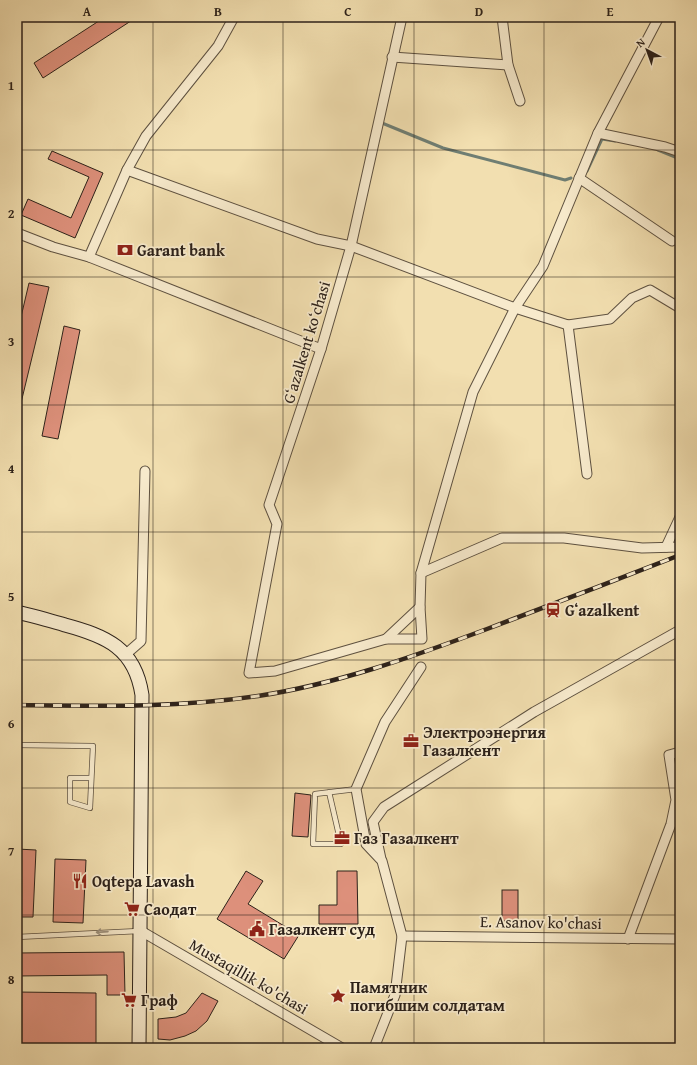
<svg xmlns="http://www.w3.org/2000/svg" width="697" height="1065" font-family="'Gentium Book Plus',serif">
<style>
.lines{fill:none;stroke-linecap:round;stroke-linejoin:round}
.stream{stroke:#6f7e73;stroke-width:3}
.building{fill:#dd907b;stroke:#2d221a}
.service-casing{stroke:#5e5140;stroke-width:6}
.minor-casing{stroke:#5e5140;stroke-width:11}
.secondary-casing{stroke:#2d221a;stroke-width:15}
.service{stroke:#f7eacc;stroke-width:4.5}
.minor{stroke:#f7eacc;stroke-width:9}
.secondary{stroke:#f7eacc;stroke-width:13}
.rail-casing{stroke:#2d221a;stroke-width:4.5}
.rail{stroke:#f7eacc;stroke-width:3;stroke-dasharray:9;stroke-linecap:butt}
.oneway{stroke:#9c907c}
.grid{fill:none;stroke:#2d221a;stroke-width:1;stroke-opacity:0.55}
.labels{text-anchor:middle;stroke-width:3.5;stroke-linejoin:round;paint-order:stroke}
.poi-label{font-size:16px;font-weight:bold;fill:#2d221a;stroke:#f7eacc;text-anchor:start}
.street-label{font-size:16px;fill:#2d221a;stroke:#f7eacc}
.neatline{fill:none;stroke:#2d221a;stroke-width:1.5}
.grid-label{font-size:13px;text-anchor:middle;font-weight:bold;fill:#2d221a}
</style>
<rect width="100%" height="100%" fill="#f2dfb0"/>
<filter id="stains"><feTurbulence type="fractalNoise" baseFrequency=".005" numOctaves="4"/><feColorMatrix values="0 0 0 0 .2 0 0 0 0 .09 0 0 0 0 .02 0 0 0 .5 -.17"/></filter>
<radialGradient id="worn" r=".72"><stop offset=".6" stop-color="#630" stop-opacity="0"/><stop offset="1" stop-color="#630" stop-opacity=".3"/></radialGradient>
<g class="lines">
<g class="stream">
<path d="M382 123 443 148 565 180 571 178"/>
<path d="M658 150 680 159"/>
<path d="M587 171 602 139 615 141"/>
</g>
</g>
<g class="building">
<path d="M105 17H137L43 78 34 63Z"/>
<path d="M52 151 103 173 75 238 21 215 28 199 71 218 89 177 48 159Z"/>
<path d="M29 283 49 287 20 407H17V334Z"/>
<path d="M64 326 80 330 58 439 42 436Z"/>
<path d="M295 793 311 795 308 837 292 836Z"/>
<path d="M17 849 36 850 33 917H17Z"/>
<path d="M55 859 86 860 83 923 53 922Z"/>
<path d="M246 871 263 881 248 904 299 935 284 959 217 919Z"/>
<path d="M337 871H357L358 924H319V905H337Z"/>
<rect x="502" y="890" width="16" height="31"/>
<path d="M124 952 125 995H107V975L17 976V953Z"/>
<path d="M17 992 96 993V1048H17Z"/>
<path d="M202 993 218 1001 207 1021 196 1031 185 1036 170 1040 158 1039V1019L176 1017 186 1013Z"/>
</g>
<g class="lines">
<defs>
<g id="service">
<path d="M17 745 93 746 90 808 70 802V778H91"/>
<path d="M329 792 341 844H313L315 794 356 789"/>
<path d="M17 937 139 931"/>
</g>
<g id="minor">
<path d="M402 17 351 246 321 349 269 505 277 524 249 673 275 671 386 639H422L420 607 421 573 473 392 515 308 543 266 598 133 659 17"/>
<path d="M502 17 508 65 520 101"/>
<path d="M392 57 508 65"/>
<path d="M598 133 665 147 680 152"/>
<path d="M127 170 317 239 351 246 515 308 568 325 610 319 632 298 650 290 680 308"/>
<path d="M579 178 672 241"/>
<path d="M17 233 53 247 89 257 321 349"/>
<path d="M89 257 127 170 146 136 218 46 234 17"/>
<path d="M568 325 587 474"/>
<path d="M666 547 680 517"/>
<path d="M421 573 502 538H564L642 548 680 547"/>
<path d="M386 639 420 607"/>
<path d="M125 655 141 641 145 471"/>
<path d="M381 859 373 822 384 807 534 712 680 630"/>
<path d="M141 931 342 1048"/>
<path d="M402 936 680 939"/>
<path d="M628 939 671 824 676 800 669 755 680 752"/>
<path d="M374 1048 395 995 402 936 382 861 366 844 356 789 385 722 421 667"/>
</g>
<path id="secondary" d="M17 612C33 616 49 620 65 625 106 636 135 648 142 695L139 1048"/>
</defs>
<use href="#service" class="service-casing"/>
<use href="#minor" class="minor-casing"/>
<use href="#secondary" class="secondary-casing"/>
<use href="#service" class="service"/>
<use href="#minor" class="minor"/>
<use href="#secondary" class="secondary"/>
<defs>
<path id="rail" d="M17 705C98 706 178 708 258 696 337 684 412 657 487 629 551 605 616 580 680 555"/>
</defs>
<use href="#rail" class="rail-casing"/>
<use href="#rail" class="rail"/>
</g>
<defs><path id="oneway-shaft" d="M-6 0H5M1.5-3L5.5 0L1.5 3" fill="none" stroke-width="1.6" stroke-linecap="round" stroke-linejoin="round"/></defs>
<use class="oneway" href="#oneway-shaft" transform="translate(102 932) rotate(176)"/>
<path class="grid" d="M153 17V1048M283 17V1048M414 17V1048M544 17V1048M17 150H680M17 277H680M17 405H680M17 532H680M17 660H680M17 788H680M17 915H680"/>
<defs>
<symbol id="bank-bare" viewBox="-9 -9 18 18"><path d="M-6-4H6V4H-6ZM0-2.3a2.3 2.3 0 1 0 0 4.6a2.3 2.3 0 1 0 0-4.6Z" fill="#8f2418" stroke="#f7eacc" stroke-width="2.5" paint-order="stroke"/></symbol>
<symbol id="station-bare" viewBox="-9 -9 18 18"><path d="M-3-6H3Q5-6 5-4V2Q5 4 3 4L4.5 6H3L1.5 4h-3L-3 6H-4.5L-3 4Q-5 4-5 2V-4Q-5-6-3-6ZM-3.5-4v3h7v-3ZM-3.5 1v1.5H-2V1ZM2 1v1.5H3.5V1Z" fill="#8f2418" stroke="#f7eacc" stroke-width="2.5" paint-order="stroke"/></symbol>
<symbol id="office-bare" viewBox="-9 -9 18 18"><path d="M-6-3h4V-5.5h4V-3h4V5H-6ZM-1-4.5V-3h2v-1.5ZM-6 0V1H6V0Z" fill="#8f2418" stroke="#f7eacc" stroke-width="2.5" paint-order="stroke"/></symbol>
<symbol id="restaurant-bare" viewBox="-9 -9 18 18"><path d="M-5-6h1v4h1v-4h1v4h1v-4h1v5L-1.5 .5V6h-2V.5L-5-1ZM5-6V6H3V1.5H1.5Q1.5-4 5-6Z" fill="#8f2418" stroke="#f7eacc" stroke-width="2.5" paint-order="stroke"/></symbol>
<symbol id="supermarket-bare" viewBox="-9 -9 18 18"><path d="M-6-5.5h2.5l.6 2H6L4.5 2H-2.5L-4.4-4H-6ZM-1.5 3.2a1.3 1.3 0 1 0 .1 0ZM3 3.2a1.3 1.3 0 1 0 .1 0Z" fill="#8f2418" stroke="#f7eacc" stroke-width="2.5" paint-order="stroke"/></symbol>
<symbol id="civic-bare" viewBox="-9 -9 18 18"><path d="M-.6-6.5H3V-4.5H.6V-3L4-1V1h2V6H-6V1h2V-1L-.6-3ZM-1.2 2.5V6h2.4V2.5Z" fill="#8f2418" stroke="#f7eacc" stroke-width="2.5" paint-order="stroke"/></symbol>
<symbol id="sight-bare" viewBox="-9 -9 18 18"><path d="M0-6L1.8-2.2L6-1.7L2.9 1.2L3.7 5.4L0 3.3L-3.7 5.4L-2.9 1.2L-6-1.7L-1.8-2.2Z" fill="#8f2418" stroke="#f7eacc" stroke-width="2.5" paint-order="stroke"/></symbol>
</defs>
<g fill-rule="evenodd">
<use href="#bank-bare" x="114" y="239" width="22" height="22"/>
<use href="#station-bare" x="542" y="599" width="22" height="22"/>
<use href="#office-bare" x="400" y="730" width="22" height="22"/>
<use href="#office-bare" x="331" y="827" width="22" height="22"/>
<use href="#restaurant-bare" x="69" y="870" width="22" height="22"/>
<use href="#supermarket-bare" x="121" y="898" width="22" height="22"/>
<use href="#civic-bare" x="246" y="918" width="22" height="22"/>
<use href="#sight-bare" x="327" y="985" width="22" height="22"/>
<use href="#supermarket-bare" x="118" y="989" width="22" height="22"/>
</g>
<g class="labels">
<g class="poi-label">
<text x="137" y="256">Garant bank</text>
<text x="565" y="616">Gʻazalkent</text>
<text x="423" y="738">Электроэнергия<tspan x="423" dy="18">Газалкент</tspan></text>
<text x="354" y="844">Газ Газалкент</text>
<text x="92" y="887">Oqtepa Lavash</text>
<text x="144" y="915">Саодат</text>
<text x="269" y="935">Газалкент суд</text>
<text x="350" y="993">Памятник<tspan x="350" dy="18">погибшим солдатам</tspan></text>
<text x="141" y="1006">Граф</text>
</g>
<g class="street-label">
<text transform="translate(306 342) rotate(-73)" y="6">Gʻazalkent koʻchasi</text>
<text transform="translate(541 922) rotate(1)" y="6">E. Asanov ko'chasi</text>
<text transform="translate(249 976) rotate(30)" y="6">Mustaqillik ko'chasi</text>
</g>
</g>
<rect width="697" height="1065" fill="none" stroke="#f2dfb0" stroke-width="44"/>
<g transform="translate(647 50) rotate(319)" stroke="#f7eacc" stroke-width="3" paint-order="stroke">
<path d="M0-3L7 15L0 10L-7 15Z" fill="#2d221a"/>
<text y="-6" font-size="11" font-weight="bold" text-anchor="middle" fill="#2d221a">N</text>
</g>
<rect x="22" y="22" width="653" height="1021" class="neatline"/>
<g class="grid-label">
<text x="87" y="16">A</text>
<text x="218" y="16">B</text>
<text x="348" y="16">C</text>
<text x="479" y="16">D</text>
<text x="610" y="16">E</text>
<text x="11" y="90">1</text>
<text x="11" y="218">2</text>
<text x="11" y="346">3</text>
<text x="11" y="473">4</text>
<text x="11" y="601">5</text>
<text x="11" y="728">6</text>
<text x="11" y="856">7</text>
<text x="11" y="984">8</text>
</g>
<rect width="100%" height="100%" filter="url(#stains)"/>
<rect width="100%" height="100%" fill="url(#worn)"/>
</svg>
